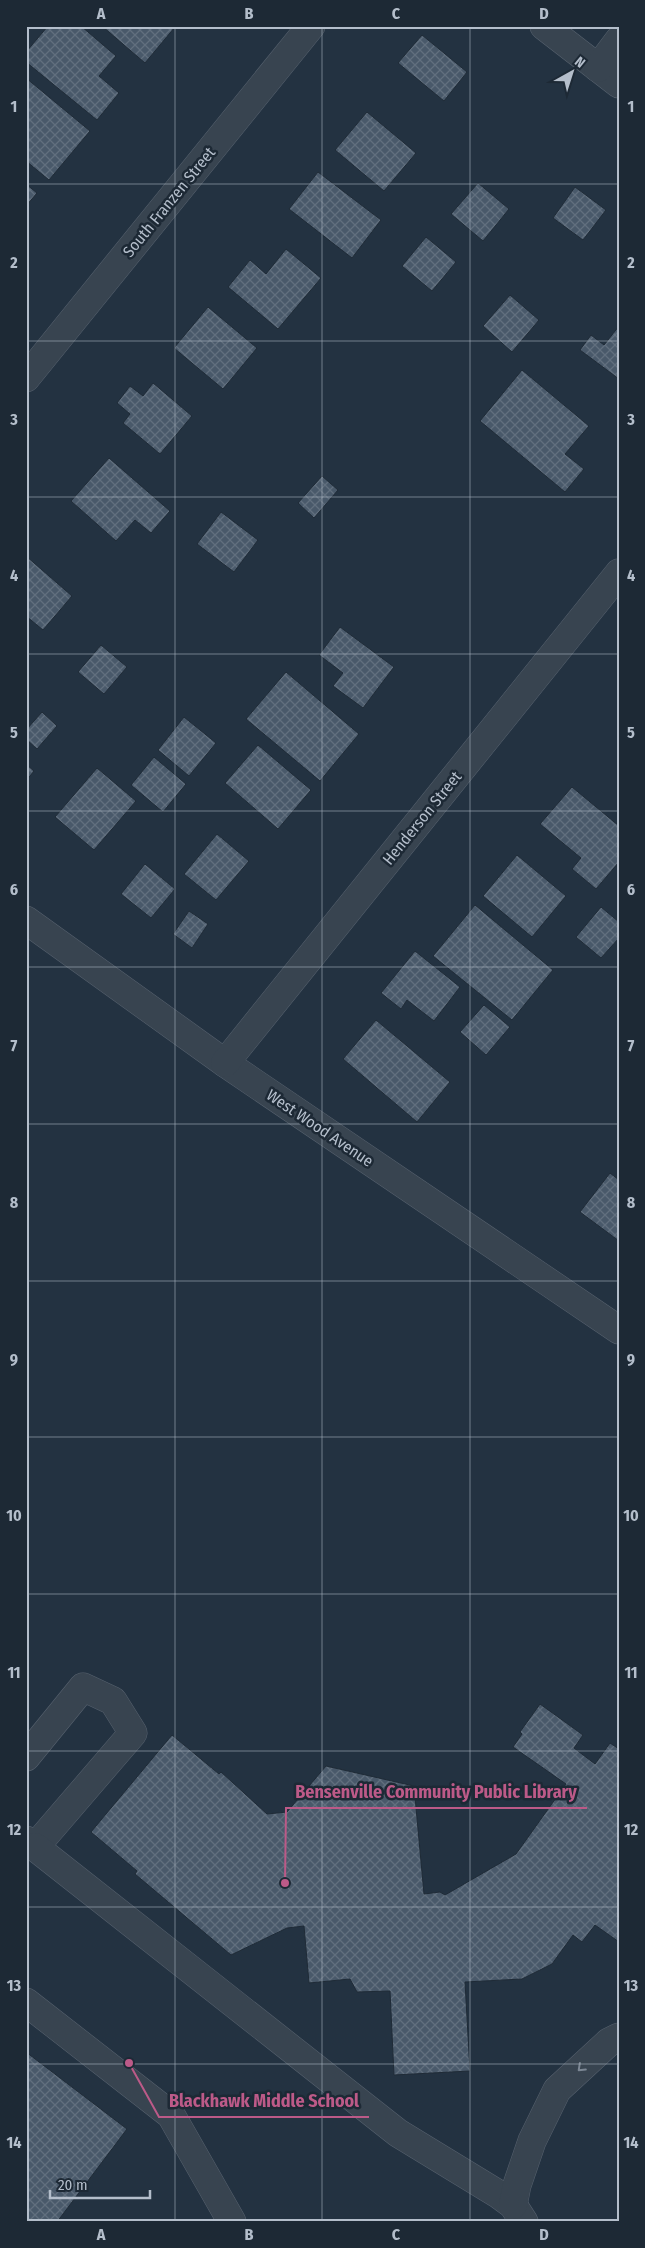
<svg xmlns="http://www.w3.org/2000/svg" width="645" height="2248" font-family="'Fira Sans Condensed',sans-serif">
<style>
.building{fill:url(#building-cross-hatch);stroke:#1f2b37}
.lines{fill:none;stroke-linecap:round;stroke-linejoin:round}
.minor-casing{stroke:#56616e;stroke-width:29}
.minor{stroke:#384450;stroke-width:28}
.oneway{stroke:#7c8794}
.grid{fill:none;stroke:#b4becb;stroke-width:1;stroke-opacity:0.55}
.labels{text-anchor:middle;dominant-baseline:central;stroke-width:5;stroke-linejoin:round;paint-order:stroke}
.street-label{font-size:16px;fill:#b4becb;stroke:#1d2935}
.leader{fill:none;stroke:#bc5a88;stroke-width:2}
.callout-dot{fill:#bc5a88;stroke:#1d2935;stroke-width:2}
.callout-label{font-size:18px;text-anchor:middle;font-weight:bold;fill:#bc5a88;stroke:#1d2935;stroke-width:5;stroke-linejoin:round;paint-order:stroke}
.neatline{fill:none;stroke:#b4becb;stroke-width:2}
.grid-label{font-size:16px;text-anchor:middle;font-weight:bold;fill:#b4becb}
</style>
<defs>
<pattern id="building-cross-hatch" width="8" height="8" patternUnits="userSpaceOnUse" patternTransform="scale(1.25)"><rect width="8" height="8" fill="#49596a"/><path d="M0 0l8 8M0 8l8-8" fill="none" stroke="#616f7e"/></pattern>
</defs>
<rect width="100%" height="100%" fill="#233241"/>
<g class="building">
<polygon points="48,26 81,26 116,56 99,76 119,93 97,120 26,62 26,52"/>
<polygon points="102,26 175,26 175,27 145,63"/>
<polygon points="422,35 467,72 444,101 398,63"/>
<polygon points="26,78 90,131 49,180 26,161"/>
<polygon points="367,112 416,153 384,191 335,150"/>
<polygon points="318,172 381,220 352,258 289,209"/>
<polygon points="478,183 509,209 483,241 451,214"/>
<polygon points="26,184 37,193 26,206"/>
<polygon points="575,187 606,210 583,240 553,218"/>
<polygon points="426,237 456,262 432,291 402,266"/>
<polygon points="286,249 321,278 278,329 228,287 250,260 266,274"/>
<polygon points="510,295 539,320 512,352 483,326"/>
<polygon points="208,307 257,348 223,389 174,348"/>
<polygon points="619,326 619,379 580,350 591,335 604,345"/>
<polygon points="522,370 589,426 565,454 584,469 565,492 480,421"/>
<polygon points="153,383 192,416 160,454 123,423 130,414 117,403 130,386 143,396"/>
<polygon points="109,458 170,511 151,533 135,520 116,541 71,501"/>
<polygon points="322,476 338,490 314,518 298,503"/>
<polygon points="221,512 258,540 234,572 197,544"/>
<polygon points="26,556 72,596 43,630 26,616"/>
<polygon points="340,627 394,667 363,708 333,686 343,673 319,655"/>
<polygon points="101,645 127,667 104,694 78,672"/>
<polygon points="286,672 359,734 320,781 246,719"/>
<polygon points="42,712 57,726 37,749 26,739 26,730"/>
<polygon points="184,717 216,743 189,776 158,750"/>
<polygon points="258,745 311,790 278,829 225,783"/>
<polygon points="154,757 186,784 163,812 131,785"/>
<polygon points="26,764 34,771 26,781"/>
<polygon points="97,768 136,801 94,850 55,817"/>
<polygon points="572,787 619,826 619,862 596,889 572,869 581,858 540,824"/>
<polygon points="217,834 249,861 216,900 184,874"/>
<polygon points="517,855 566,896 532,937 483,896"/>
<polygon points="145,864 175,889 151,918 121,894"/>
<polygon points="475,905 553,970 512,1020 433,956"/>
<polygon points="601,907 619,922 619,938 601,958 576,937"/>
<polygon points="189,911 208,924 192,948 173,934"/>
<polygon points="415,951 460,987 434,1021 407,1000 401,1009 381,993"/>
<polygon points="484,1005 510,1027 486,1055 460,1032"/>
<polygon points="376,1020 450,1082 417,1122 343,1059"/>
<polygon points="610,1173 619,1180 619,1241 580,1212"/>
<polygon points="540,1704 583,1735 574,1748 595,1764 610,1743 619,1749 619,1942 595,1925 582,1942 573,1935 552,1964 522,1979 465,1982 470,2071 394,2075 390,1991 357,1992 350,1979 309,1983 304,1926 287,1928 231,1955 135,1874 137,1871 91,1832 172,1735 219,1774 221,1772 267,1814 287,1812 326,1766 414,1786 424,1894 440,1892 445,1895 516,1854 566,1784 513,1747 522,1734 520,1732"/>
<polygon points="26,2052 127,2129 57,2222 26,2222"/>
</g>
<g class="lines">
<g class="minor-casing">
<g id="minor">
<polyline points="544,26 619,84"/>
<polyline points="598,68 619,40"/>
<polyline points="26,378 311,26"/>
<polyline points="26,920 225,1063 619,1330"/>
<polyline points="225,1063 619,573"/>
<polyline points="26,1757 83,1687 113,1701 133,1733 35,1847 26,1840"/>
<polyline points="35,1847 398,2133 498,2194 513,2205 524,2222"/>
<polyline points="26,2002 171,2115 232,2222"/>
<polyline points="513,2205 517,2185 532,2141 557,2090 609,2042 619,2037"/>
</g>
</g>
<use href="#minor" class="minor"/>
</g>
<defs><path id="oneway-chevron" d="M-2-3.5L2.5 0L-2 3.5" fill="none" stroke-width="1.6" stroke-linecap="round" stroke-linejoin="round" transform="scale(1.25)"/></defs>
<use class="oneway" href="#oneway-chevron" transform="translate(581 2068) rotate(137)"/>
<path class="grid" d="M175,26V2222M322,26V2222M470,26V2222M26,184H619M26,341H619M26,497H619M26,654H619M26,811H619M26,967H619M26,1124H619M26,1281H619M26,1437H619M26,1594H619M26,1751H619M26,1907H619M26,2064H619"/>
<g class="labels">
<g class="street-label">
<text transform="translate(169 202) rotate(-51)">South Franzen Street</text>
<text transform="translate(422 818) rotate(-51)">Henderson Street</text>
<text transform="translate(320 1128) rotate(34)">West Wood Avenue</text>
</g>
</g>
<path class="leader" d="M285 1883L286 1808H587M129 2063L159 2117H369"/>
<g class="callout-dot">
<circle cx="285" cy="1883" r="5"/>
<circle cx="129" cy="2063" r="5"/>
</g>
<g class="callout-label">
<text x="436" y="1798">Bensenville Community Public Library</text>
<text x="264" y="2107">Blackhawk Middle School</text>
</g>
<rect width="645" height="2248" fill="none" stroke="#1d2935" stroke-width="55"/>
<g transform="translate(572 72) rotate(39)" stroke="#1d2935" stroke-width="4" paint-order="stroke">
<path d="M0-4L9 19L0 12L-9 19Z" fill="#b4becb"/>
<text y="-8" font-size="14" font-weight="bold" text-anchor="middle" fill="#b4becb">N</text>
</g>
<path d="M50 2190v8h100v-8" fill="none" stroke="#b4becb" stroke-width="2.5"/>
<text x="58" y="2190" font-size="15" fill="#b4becb" stroke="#1d2935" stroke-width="4" paint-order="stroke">20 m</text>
<rect x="28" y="28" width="590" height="2192" class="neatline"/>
<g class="grid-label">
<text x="101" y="19">A</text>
<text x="249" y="19">B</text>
<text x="396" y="19">C</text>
<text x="544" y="19">D</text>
<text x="14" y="112">1</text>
<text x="631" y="112">1</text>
<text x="14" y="268">2</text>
<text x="631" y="268">2</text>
<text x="14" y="425">3</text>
<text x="631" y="425">3</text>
<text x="14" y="581">4</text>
<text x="631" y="581">4</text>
<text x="14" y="738">5</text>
<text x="631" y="738">5</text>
<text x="14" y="895">6</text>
<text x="631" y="895">6</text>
<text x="14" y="1051">7</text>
<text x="631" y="1051">7</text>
<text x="14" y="1208">8</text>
<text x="631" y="1208">8</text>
<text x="14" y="1365">9</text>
<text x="631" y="1365">9</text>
<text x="14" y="1521">10</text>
<text x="631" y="1521">10</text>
<text x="14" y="1678">11</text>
<text x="631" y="1678">11</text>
<text x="14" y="1835">12</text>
<text x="631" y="1835">12</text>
<text x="14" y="1991">13</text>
<text x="631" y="1991">13</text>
<text x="14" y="2148">14</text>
<text x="631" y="2148">14</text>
<text x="101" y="2240">A</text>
<text x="249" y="2240">B</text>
<text x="396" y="2240">C</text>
<text x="544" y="2240">D</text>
</g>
</svg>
